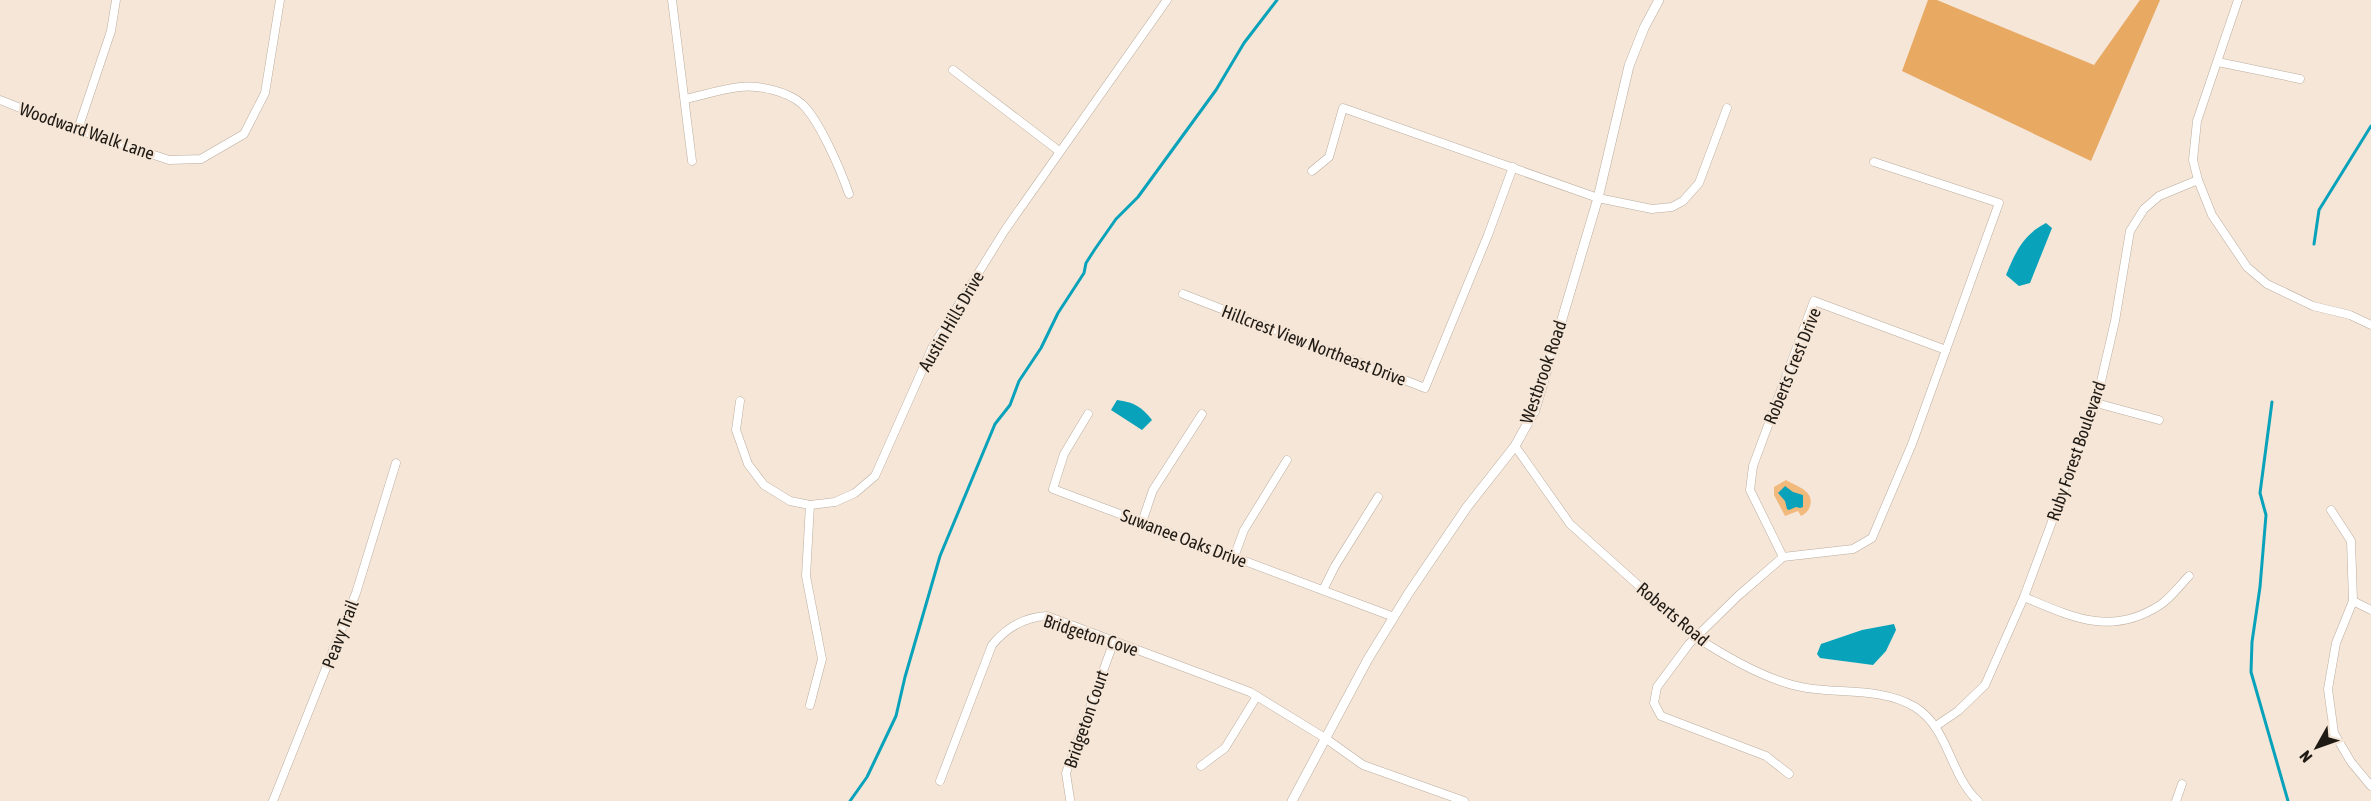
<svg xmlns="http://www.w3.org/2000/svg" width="2371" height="801" font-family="'Asap Condensed',sans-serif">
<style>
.green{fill:#f2b97c}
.forest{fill:#e8a963}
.water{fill:#09a2bb}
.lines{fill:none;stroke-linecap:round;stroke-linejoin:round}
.stream{stroke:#09a2bb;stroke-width:3}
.minor-casing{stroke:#bbad9f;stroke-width:9}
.tertiary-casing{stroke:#bbad9f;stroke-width:10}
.minor{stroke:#fff;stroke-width:8}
.tertiary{stroke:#fff;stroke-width:9}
.labels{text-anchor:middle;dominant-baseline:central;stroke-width:4.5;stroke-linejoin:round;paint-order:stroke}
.street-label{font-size:18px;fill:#1f1a14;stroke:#f5e6d7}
</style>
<rect width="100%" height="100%" fill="#f5e6d7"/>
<path class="green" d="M1786,480C1796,486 1815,491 1810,506C1809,511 1805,514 1801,516L1798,511L1785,516L1774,495V487Z"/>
<polygon class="forest" points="1928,0 1937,0 2094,65 2140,0 2160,0 2091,161 1902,71"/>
<g class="water">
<path d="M2046,223L2052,228L2030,283L2019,286L2006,275C2016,251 2023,235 2046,223Z"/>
<path d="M1117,400C1134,402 1142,407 1152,420L1142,430L1111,410Z"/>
<polygon points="1785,486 1793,492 1803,495 1803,507 1800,508 1796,507 1789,510 1787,509 1785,501 1778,493"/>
<polygon points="1894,624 1896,630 1886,651 1873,665 1820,658 1817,654 1821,644 1862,630"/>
</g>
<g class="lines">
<g class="stream">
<polyline points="2314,244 2319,210 2371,126"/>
<polyline points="2272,402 2260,493 2266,515 2260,587 2252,642 2251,672 2288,801"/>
<polyline points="850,801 867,777 896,716 905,677 940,556 995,424 1010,405 1019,381 1041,348 1058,313 1084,273 1086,263 1095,249 1116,219 1138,197 1216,90 1244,43 1277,0"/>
</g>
<g class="minor-casing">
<g id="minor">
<polyline points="672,0 692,161"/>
<polyline points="2238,0 2197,121 2193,160 2198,180 2212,215 2247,267 2267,284 2313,306 2350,315 2371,325"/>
<polyline points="2218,62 2300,79"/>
<polyline points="953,70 1059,151"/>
<path d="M685,99C703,95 722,89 740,87C759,85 787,91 802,104C820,121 841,171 849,194"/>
<polyline points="0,100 58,123 169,160 201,159 244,134 265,93 280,0"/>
<polyline points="78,129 111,31 116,0"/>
<polyline points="1312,171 1329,157 1343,108 1598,198 1652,209 1672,207 1683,201 1699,183 1727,108"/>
<polyline points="1183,294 1425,388 1488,235 1513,167"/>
<polyline points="740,401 736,430 748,464 764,485 790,501 810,505 835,502 855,493 875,476 933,346 1005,230 1167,0"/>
<polyline points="2096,403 2159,420"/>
<polyline points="1088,414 1064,454 1053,489 1394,617"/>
<path d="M1515,446L1570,524L1696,637C1722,654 1757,674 1786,683C1827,697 1876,684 1915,707C1949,728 1950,776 1978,801"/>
<polyline points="810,505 806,576 822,659 810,705"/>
<polyline points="2331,510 2351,541 2353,601 2336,643 2328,689 2334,733 2351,762 2371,786"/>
<polyline points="1142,522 1153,490 1202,414"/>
<polyline points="1234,557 1244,530 1287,460"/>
<polyline points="1783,557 1750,490 1753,466 1814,301 1946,350"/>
<polyline points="1323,590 1335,566 1378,497"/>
<path d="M2024,597C2072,617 2111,637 2160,605C2171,598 2180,585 2189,576"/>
<polyline points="2353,601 2371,610"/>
<polyline points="1936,726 1958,711 1985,685 2024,597 2096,403 2115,321 2130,231 2144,209 2159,196 2198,180"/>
<polyline points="1201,766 1225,748 1257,696"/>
<polyline points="1789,774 1766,756 1661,716 1654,703 1657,687 1689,644 1738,596 1783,557 1853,549 1872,538 1912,444 1999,203 1874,162"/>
<path d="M940,781L992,645C1007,627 1024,617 1047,616L1250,692L1325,738L1363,765L1464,801"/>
<polyline points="1070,799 1066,773 1114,641"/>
<polyline points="273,801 356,593 396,463"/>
<polyline points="2176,801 2182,784"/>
</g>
</g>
<g class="tertiary-casing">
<polyline id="tertiary" points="1292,801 1368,659 1408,594 1467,507 1515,446 1535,410 1598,198 1629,66 1644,28 1659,0"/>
</g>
<use href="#minor" class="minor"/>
<use href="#tertiary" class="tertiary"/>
</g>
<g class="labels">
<g class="street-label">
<text transform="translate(87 131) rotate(19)">Woodward Walk Lane</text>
<text transform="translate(951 321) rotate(-60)">Austin Hills Drive</text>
<text transform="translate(1314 345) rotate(21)">Hillcrest View Northeast Drive</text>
<text transform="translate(1792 366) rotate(-68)">Roberts Crest Drive</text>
<text transform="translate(1543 372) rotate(-71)">Westbrook Road</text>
<text transform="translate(2076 451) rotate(-71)">Ruby Forest Boulevard</text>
<text transform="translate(1184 538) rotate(21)">Suwanee Oaks Drive</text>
<text transform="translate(1673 614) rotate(40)">Roberts Road</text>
<text transform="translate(340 634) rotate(-69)">Peavy Trail</text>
<text transform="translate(1091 635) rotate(18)">Bridgeton Cove</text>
<text transform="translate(1086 719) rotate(-71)">Bridgeton Court</text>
</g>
</g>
<g transform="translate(2317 747) rotate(230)" stroke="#f5e6d7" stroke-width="4.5" paint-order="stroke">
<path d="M0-4.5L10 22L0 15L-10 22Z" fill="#1f1a14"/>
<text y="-9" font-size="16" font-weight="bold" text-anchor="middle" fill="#1f1a14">N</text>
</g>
</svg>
